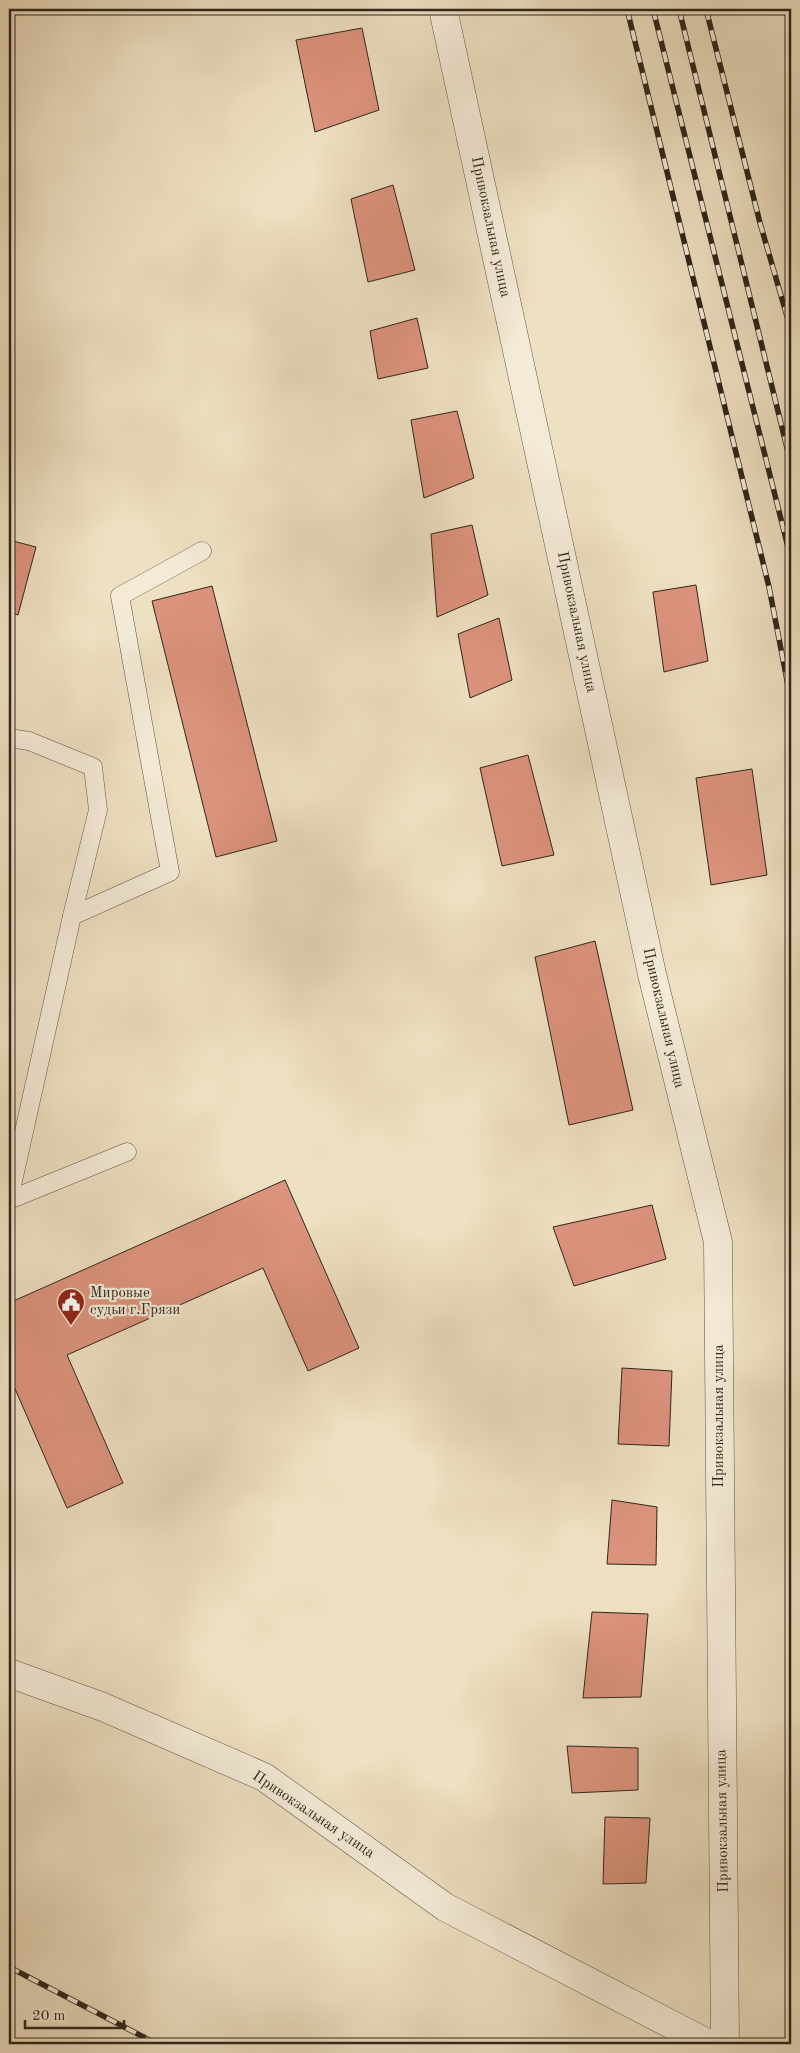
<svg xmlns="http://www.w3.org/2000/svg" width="800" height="2053" font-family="'Old Standard TT',serif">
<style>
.building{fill:#dc937d;stroke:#2f261c}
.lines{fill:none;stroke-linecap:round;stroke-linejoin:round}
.service-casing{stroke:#5f5446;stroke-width:19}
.minor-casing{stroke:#5f5446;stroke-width:29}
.service{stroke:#f4ebd7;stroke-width:18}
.minor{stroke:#f4ebd7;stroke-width:28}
.rail-casing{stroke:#2f261c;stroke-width:5.5}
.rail{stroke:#f4ebd7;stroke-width:4;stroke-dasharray:11;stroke-linecap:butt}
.labels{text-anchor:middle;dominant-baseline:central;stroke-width:4.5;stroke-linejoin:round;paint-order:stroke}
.street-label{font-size:15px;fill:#2f261c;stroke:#f4ebd7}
.poi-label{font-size:15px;fill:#2f261c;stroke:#f4ebd7;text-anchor:start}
</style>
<rect width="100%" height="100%" fill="#eee0c2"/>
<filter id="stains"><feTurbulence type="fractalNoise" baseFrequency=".004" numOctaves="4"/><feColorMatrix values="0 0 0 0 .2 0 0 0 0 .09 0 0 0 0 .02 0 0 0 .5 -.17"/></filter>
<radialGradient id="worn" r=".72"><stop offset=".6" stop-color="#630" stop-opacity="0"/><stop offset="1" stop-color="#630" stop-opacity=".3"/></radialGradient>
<g class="building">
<polygon points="362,28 379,110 315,132 296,40"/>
<polygon points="393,185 415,270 368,282 351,199"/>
<polygon points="417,318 428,368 378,379 370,331"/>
<polygon points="457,411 474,478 424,498 411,420"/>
<polygon points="472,525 488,595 437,617 431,534"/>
<polygon points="9,540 36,547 18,615 9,612"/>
<polygon points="696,585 708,661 664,672 653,592"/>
<polygon points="212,586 277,841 216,857 152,601"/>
<polygon points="499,618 512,680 470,698 458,634"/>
<polygon points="528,755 554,855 502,866 480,768"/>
<polygon points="752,769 767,875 711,885 696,778"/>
<polygon points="595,941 633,1110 569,1125 535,957"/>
<polygon points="285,1180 359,1348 308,1371 263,1268 67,1355 123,1483 67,1508 9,1375 9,1303"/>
<polygon points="652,1205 666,1259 574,1286 553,1227"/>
<polygon points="622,1368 672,1371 669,1446 618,1444"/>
<polygon points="612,1500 657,1507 656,1565 607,1564"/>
<polygon points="592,1612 648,1614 641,1697 583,1698"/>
<polygon points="567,1746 638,1748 638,1790 572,1793"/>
<polygon points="605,1817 650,1818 646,1883 603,1884"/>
</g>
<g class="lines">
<g class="service-casing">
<g id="service">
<polyline points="9,738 29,741 93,767 98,810 72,916 9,1199"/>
<polyline points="72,916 170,872 120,596 202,551"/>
<polyline points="9,1200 127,1152"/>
</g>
</g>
<g class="minor-casing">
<g id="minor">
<polyline points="443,9 652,974 718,1242 725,2044"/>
<polyline points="9,1673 103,1707 264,1777 445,1907 709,2044"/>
</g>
</g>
<use href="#service" class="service"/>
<use href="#minor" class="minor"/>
<g class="rail-casing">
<g id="rail">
<polyline points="627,9 769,587 791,701"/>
<polyline points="653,9 791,559"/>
<polyline points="679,9 791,464"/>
<polyline points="706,9 760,223 791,330"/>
<polyline points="9,1967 157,2044"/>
</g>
</g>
<use href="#rail" class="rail"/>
</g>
<defs>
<g id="civic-pin" transform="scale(1.4375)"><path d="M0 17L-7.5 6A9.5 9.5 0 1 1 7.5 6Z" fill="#8f2418" stroke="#f4ebd7"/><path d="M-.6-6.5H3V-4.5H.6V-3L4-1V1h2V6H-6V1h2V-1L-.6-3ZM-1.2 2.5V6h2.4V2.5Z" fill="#fff"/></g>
</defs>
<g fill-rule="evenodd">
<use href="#civic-pin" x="71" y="1302"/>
</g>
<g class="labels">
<g class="street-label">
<text transform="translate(490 227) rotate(78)">Привокзальная улица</text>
<text transform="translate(576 622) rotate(78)">Привокзальная улица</text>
<text transform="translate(663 1018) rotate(77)">Привокзальная улица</text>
<text transform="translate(719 1416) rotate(-90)">Привокзальная улица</text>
<text transform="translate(313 1815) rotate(34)">Привокзальная улица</text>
<text transform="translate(723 1821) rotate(-91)">Привокзальная улица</text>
</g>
<g class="poi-label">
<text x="90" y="1293">Мировые<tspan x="90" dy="17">судьи г.Грязи</tspan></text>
</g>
</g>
<rect width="800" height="2053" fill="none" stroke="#eee0c2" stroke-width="30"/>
<rect x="10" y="10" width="780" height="2033" fill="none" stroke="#2f261c" stroke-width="2.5"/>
<rect x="15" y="15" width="770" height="2023" fill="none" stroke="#2f261c"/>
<path d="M25 2020v8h99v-8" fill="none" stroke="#2f261c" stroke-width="2.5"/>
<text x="32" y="2020" font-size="15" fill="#2f261c" stroke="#f4ebd7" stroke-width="4" paint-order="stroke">20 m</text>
<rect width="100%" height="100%" filter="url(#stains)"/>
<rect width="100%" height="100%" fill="url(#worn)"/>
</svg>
